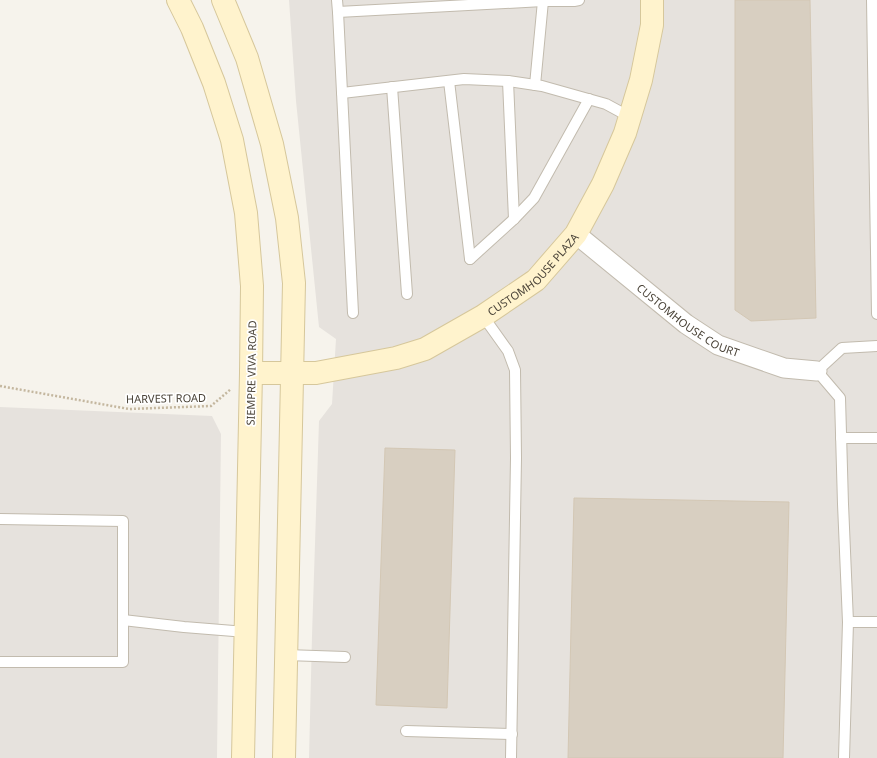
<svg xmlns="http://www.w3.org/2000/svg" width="877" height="758" font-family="'Noto Sans',sans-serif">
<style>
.industrial{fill:#e6e2dd}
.building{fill:#d8cfc1;stroke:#d3c7b4}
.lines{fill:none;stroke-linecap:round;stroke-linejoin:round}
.lane-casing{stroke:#c2bbae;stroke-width:12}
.street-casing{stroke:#c2bbae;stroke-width:21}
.secondary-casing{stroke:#d6c79b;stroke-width:24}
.path{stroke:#c4b79f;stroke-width:2.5;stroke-dasharray:2 2;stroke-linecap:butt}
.lane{stroke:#fff;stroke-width:10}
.street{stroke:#fff;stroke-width:19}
.secondary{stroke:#fff3cd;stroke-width:22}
.labels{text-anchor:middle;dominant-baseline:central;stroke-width:3.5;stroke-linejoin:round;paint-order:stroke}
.street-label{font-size:11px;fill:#4b4439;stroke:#fff}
</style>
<rect width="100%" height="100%" fill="#f6f3ec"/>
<g class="industrial">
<polygon points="289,0 877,0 877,758 309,758 312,636 319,421 332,404 336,339 319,327 296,101"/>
<polygon points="0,407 212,416 221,434 217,758 0,758"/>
</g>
<g class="building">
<polygon points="735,0 810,0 816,318 751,321 735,310"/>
<polygon points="385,448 455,450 447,708 376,705"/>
<polygon points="574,498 789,502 783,758 568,758"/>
</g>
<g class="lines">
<g class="lane-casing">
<g id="lane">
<polyline points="337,0 338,12"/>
<polyline points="872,0 877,314"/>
<polyline points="449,81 470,259"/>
<polyline points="508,81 514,219"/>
<polyline points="535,85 543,1 574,1 579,0"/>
<polyline points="392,87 407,294"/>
<polyline points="342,93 464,79 508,81 542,86 606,104 630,117"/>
<polyline points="470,259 514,219 534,198 589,99"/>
<polyline points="353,313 338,12 543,1"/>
<polyline points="483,316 508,351 515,370 516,458 511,758"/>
<polyline points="841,438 877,438"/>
<polyline points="0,519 123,521 123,662 0,662"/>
<polyline points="123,620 184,627 246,632"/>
<polyline points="848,622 877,622"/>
<polyline points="286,655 345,657"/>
<polyline points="406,731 512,734"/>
<polyline points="844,758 848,622 843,504 840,398 817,371 842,348 877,346"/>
</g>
</g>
<g class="street-casing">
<g id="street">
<path id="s1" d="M576,234L686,324L718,345L784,368L817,371"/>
</g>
</g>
<g class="secondary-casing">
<g id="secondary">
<polyline points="178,0 192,28 214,83 232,140 246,213 252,286 251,373 243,758"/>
<polyline points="223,0 247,58 272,144 287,218 294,283 284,758"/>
<path id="s2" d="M251,373H316L396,358L425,349L483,316L536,280L576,234L603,184L625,133L641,80L652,25V0"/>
</g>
</g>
<polyline class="path" points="0,386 129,409 211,406 231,389"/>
<use href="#lane" class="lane"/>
<use href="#street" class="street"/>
<use href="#secondary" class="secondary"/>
</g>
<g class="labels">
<g class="street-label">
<text stroke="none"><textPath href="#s2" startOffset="309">CUSTOMHOUSE PLAZA</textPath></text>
<text stroke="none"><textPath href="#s1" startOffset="142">CUSTOMHOUSE COURT</textPath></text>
<text transform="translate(251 373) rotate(-89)">SIEMPRE VIVA ROAD</text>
<text transform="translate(166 398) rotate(-1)">HARVEST ROAD</text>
</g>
</g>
</svg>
